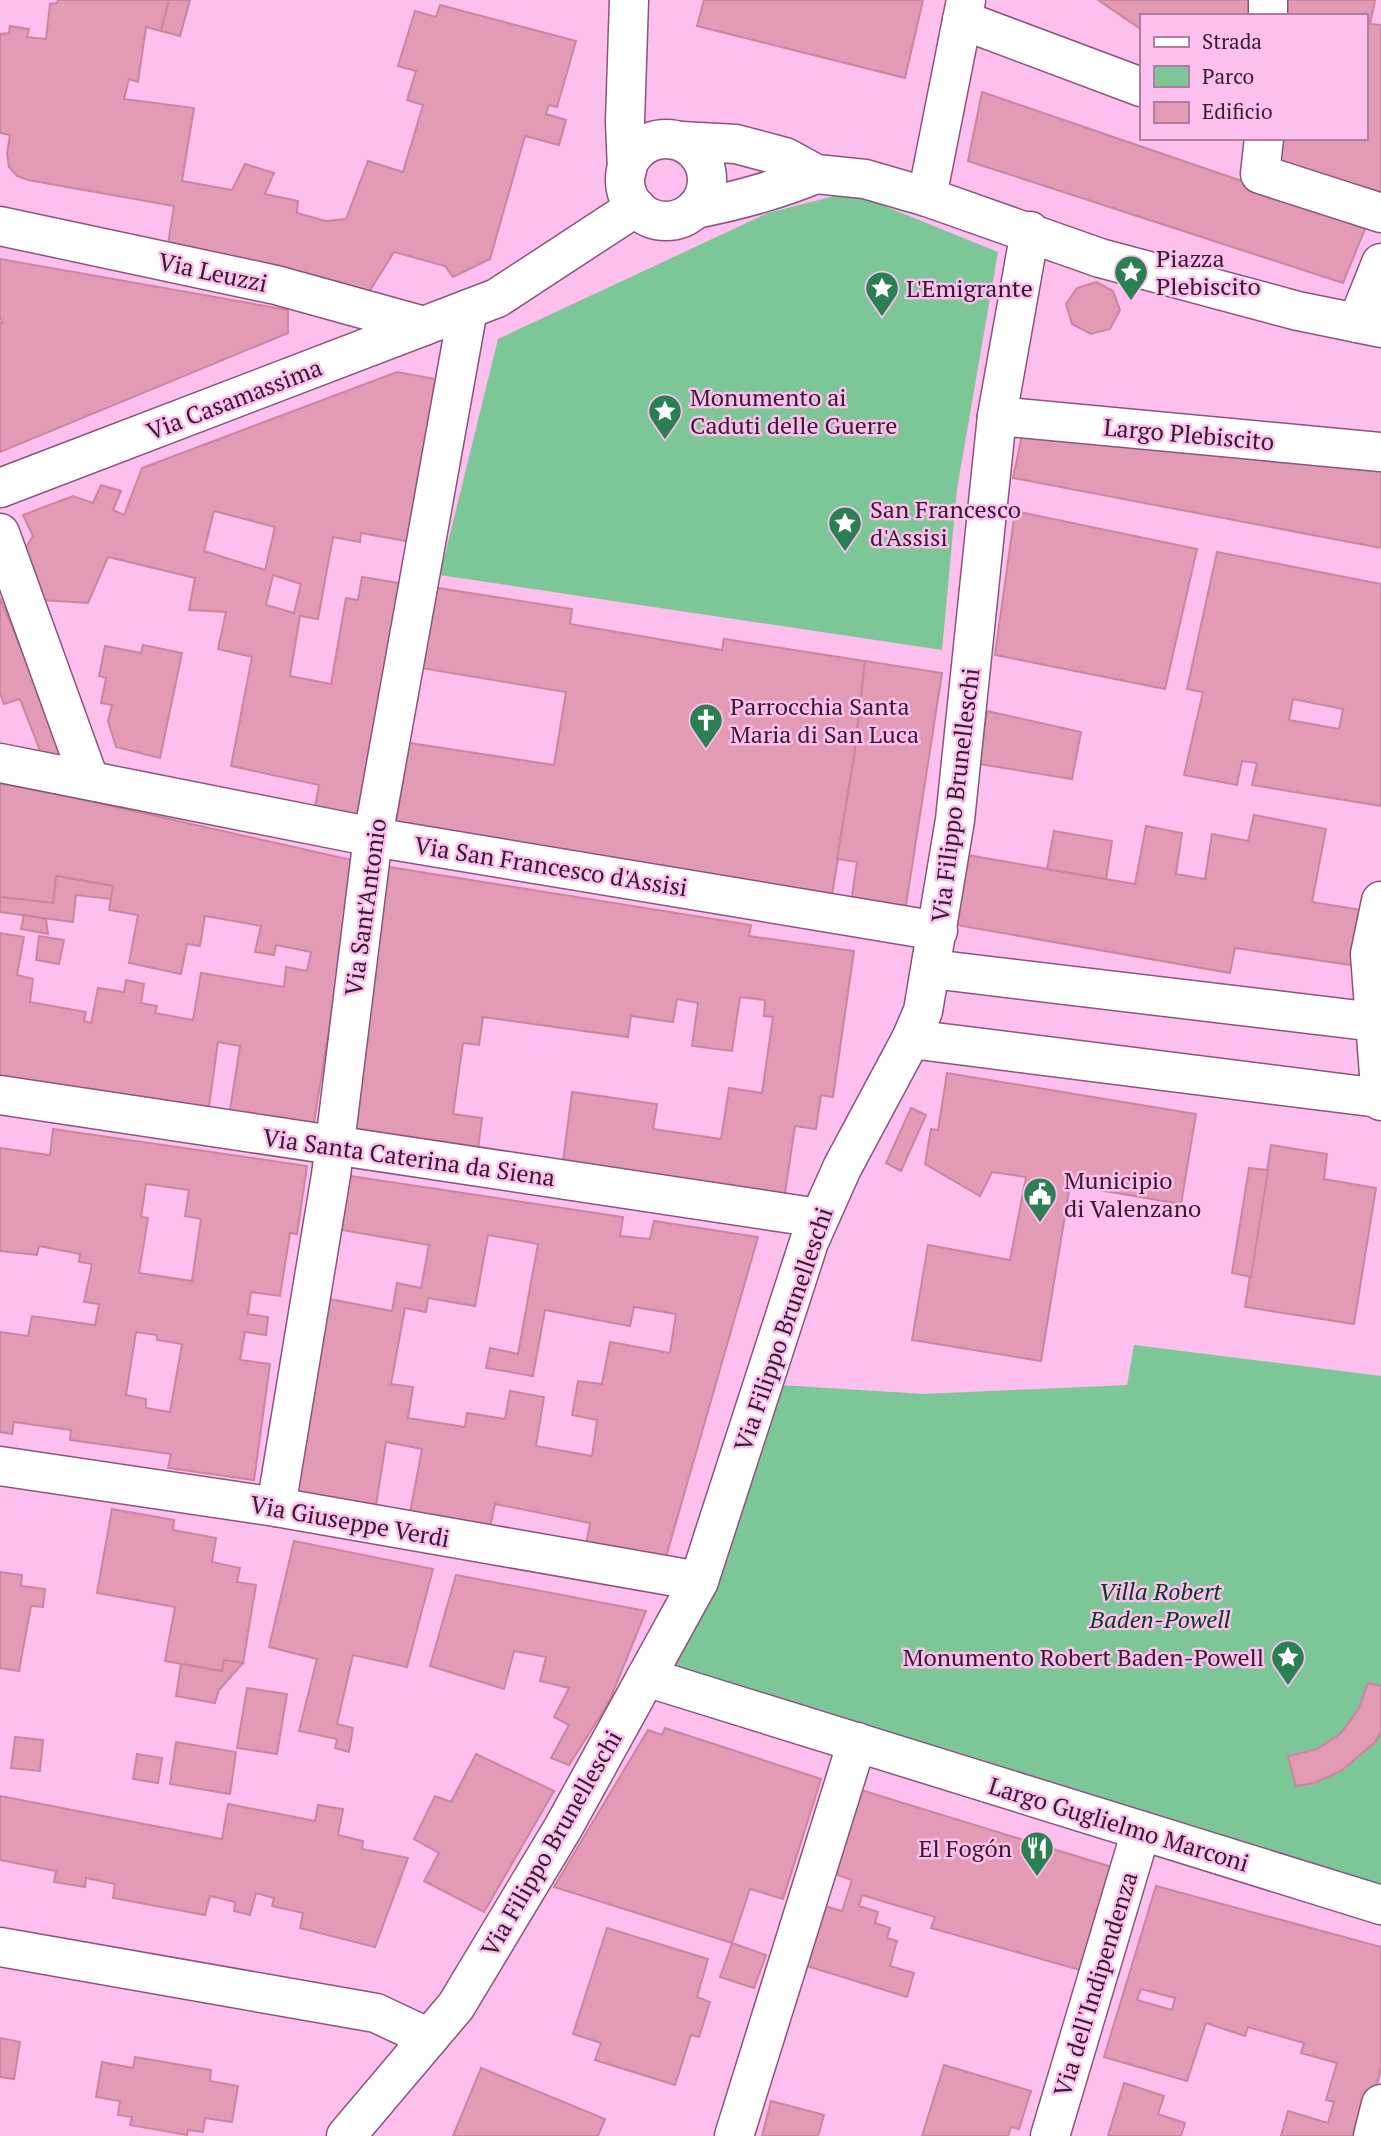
<svg xmlns="http://www.w3.org/2000/svg" width="1381" height="2136" font-family="'PT Serif',serif">
<style>
.green{fill:#7dc698}
.building{fill:#e39bb5;stroke:#cb859f;stroke-width:2;fill-rule:evenodd}
.lines{fill:none;stroke-linecap:round;stroke-linejoin:round}
.minor-casing{stroke:#8a547d;stroke-width:41}
.tertiary-casing{stroke:#8a547d;stroke-width:41}
.minor{stroke:#fff;stroke-width:38}
.tertiary{stroke:#fff;stroke-width:38}
.labels{text-anchor:middle;dominant-baseline:central;stroke-width:5;stroke-linejoin:round;paint-order:stroke}
.poi-label{font-size:24px;fill:#351d2f;stroke:#fdbfed;text-anchor:start}
.street-label{font-size:24px;fill:#351d2f;stroke:#fdbfed}
.park-label{font-size:24px;font-style:italic;fill:#004123;stroke:#fdbfed}
</style>
<rect width="100%" height="100%" fill="#fdbfed"/>
<g class="green">
<polygon points="850,192 998,252 957,489 942,650 440,575 498,339 768,213"/>
<polygon points="1134,1345 1381,1376 1381,1905 646,1677 763,1384 925,1394 1127,1385"/>
</g>
<g class="building">
<polygon points="58,0 169,0 161,31 146,27 138,82 129,79 124,99 194,108 182,181 232,190 245,164 274,173 265,194 298,201 297,213 326,221 346,219 368,161 403,172 423,105 407,100 416,71 398,66 415,11 436,17 440,5 576,41 557,107 549,105 546,114 566,120 559,145 525,136 490,259 453,277 445,266 394,252 366,297 166,257 174,206 28,180 17,176 9,167 7,154 10,135 0,133 0,34 9,33 10,26 29,29 27,37 46,39 50,4 57,3"/>
<polygon points="169,0 190,0 180,36 161,31"/>
<polygon points="704,0 923,0 905,78 697,26"/>
<polygon points="1098,0 1255,0 1255,16 1141,16 1141,29"/>
<polygon points="1280,0 1375,0 1370,24 1381,25 1381,192 1272,160 1273,138 1365,138 1365,16 1279,16"/>
<polygon points="982,92 1367,224 1343,283 968,161"/>
<polygon points="0,259 288,310 288,333 0,452 0,323 2,323 0,315"/>
<polygon points="1096,282 1113,291 1120,310 1110,329 1091,334 1072,324 1066,304 1077,288"/>
<path d="M397,372L440,380L412,542L361,533L360,542L333,537L318,619L300,616L290,676L331,684L346,598L358,600L362,577L405,584L363,829L313,818L319,785L231,766L252,657L218,649L226,612L189,610L195,578L108,557L88,603L41,600L23,552L33,536L23,515L73,496L93,503L101,485L121,491L113,510L124,515L142,468ZM214,511L275,527L265,570L204,551ZM273,575L301,584L294,613L266,605Z"/>
<polygon points="1025,421 1381,467 1381,548 1013,478"/>
<polygon points="1015,511 1197,549 1165,689 995,655"/>
<path d="M1217,552L1381,584V806L1252,785L1257,763L1242,761L1237,785L1184,775L1203,692L1187,689ZM1293,699L1343,709L1339,729L1289,720Z"/>
<polygon points="432,587 572,609 570,624 722,650 724,639 865,661 854,757 830,908 394,834 409,743 554,765 566,692 421,668"/>
<polygon points="0,598 67,758 41,753 20,699 4,704 0,693"/>
<polygon points="143,645 182,653 160,758 116,747 108,721 112,705 101,703 106,678 99,676 105,646 141,653"/>
<polygon points="865,661 942,673 904,918 850,909 857,862 837,859 854,757"/>
<polygon points="987,711 1081,732 1072,779 979,764"/>
<polygon points="0,781 356,861 312,1135 228,1123 240,1046 218,1042 207,1121 0,1080 0,933 24,937 17,975 33,979 30,1002 86,1012 84,1021 91,1023 98,988 124,992 126,980 144,984 141,1003 157,1006 155,1013 193,1020 201,973 284,987 286,967 307,971 311,952 276,945 274,955 255,952 261,926 205,916 200,946 187,944 181,974 129,963 138,915 109,910 113,886 56,876 53,903 0,897"/>
<polygon points="1254,815 1326,829 1312,902 1368,911 1358,966 1235,948 1230,973 957,925 967,855 1135,884 1146,826 1182,833 1176,874 1205,879 1212,834 1248,841"/>
<polygon points="1054,831 1112,841 1106,879 1047,869"/>
<polygon points="389,867 751,925 749,936 854,951 833,1097 821,1095 816,1129 795,1126 785,1193 563,1162 572,1092 657,1104 653,1129 721,1139 729,1088 762,1093 773,1017 764,1016 765,1000 740,997 732,1051 692,1046 698,1003 677,999 673,1022 631,1016 628,1037 483,1017 479,1045 463,1043 453,1114 482,1118 476,1164 347,1144"/>
<polygon points="56,876 113,886 111,899 76,895 73,922 0,912 0,897 53,903"/>
<polygon points="24,915 46,919 48,934 21,929"/>
<polygon points="39,936 64,940 59,964 36,960"/>
<polygon points="947,1073 1196,1114 1181,1204 1070,1185 1041,1361 912,1340 928,1245 1010,1260 1026,1177 992,1172 980,1196 925,1164 931,1129 938,1130"/>
<polygon points="911,1108 926,1115 901,1171 886,1163"/>
<path d="M53,1129L307,1166L297,1234L290,1233L280,1296L251,1292L248,1314L268,1317L266,1335L245,1332L240,1360L270,1364L254,1480L168,1468L171,1454L70,1440L71,1430L14,1422L12,1434L0,1432V1332L28,1336L32,1316L95,1325L99,1304L84,1302L92,1264L79,1262L80,1254L39,1246L37,1255L0,1251V1148L50,1155ZM146,1184L189,1190L185,1216L201,1219L192,1281L139,1273L148,1218L141,1217ZM136,1332L157,1335V1340L182,1344L170,1412L146,1408V1399L126,1395Z"/>
<polygon points="1271,1145 1327,1154 1324,1179 1376,1188 1354,1324 1245,1307"/>
<polygon points="1249,1168 1268,1170 1251,1277 1232,1273"/>
<path d="M344,1175L623,1217L620,1236L650,1239L654,1221L758,1237L664,1564L585,1550L590,1523L495,1504L489,1532L409,1518L422,1449L386,1442L375,1512L292,1496L324,1298L392,1311L397,1283L421,1288L429,1245L336,1229ZM488,1235L538,1244L518,1354L490,1348L486,1368L533,1376L545,1310L630,1326L634,1307L676,1314L670,1353L610,1342L602,1384L578,1381L572,1415L597,1420L592,1456L536,1446L544,1397L510,1391L505,1419L467,1413L465,1427L408,1418L413,1387L391,1384L405,1308L426,1312L428,1298L475,1306Z"/>
<polygon points="112,1509 174,1520 173,1530 216,1538 212,1562 240,1568 237,1582 256,1585 243,1663 224,1660 222,1671 165,1661 175,1607 97,1593"/>
<polygon points="294,1541 433,1569 407,1667 353,1655 337,1724 353,1728 349,1752 335,1748 337,1739 299,1731 317,1659 269,1647"/>
<polygon points="0,1572 22,1575 21,1586 45,1589 43,1607 31,1606 19,1671 0,1668"/>
<polygon points="456,1575 646,1611 609,1702 569,1765 551,1758 569,1725 554,1717 569,1688 540,1681 546,1657 514,1651 504,1689 430,1666"/>
<polygon points="224,1660 243,1663 219,1690 215,1703 176,1696 181,1664 222,1671"/>
<polygon points="1368,1683 1381,1686 1381,1733 1374,1743 1341,1771 1314,1783 1296,1786 1288,1756 1317,1749 1341,1733 1358,1710"/>
<polygon points="247,1688 287,1694 277,1754 237,1748"/>
<polygon points="665,1728 821,1779 783,1899 750,1889 732,1943 554,1887 648,1730 662,1735"/>
<polygon points="15,1737 43,1740 40,1771 11,1768"/>
<polygon points="176,1742 236,1752 230,1794 170,1784"/>
<polygon points="137,1754 162,1758 158,1783 133,1779"/>
<polygon points="476,1754 554,1791 484,1912 424,1881 439,1853 414,1839 435,1796 451,1802"/>
<polygon points="861,1790 1115,1868 1084,1971 931,1928 935,1917 862,1895 859,1906 878,1912 875,1923 890,1928 887,1938 897,1941 890,1966 914,1973 907,1997 807,1966 825,1906 842,1911 852,1880 835,1874"/>
<polygon points="0,1796 222,1839 228,1804 315,1821 318,1805 343,1809 338,1835 363,1841 362,1849 408,1858 375,1947 300,1928 303,1913 272,1906 274,1898 256,1893 250,1915 234,1911 235,1902 210,1896 205,1915 113,1898 115,1884 86,1878 85,1887 54,1882 56,1871 0,1860"/>
<path d="M1156,1886L1381,1947V2068L1365,2136H1281L1288,2111L1328,2123L1334,2102L1326,2100L1337,2063L1301,2053L1304,2043L1248,2027L1245,2036L1206,2023L1187,2081L1104,2057ZM1141,1989L1175,1998L1172,2010L1137,2000Z"/>
<polygon points="607,1928 708,1959 697,1997 710,2002 699,2037 691,2035 675,2085 595,2060 601,2043 573,2034"/>
<polygon points="732,1943 766,1955 754,1988 720,1977"/>
<polygon points="0,2038 20,2042 14,2079 0,2077"/>
<polygon points="135,2057 211,2070 210,2081 238,2086 232,2122 205,2118 203,2132 188,2130 187,2135 130,2125 132,2117 118,2115 120,2101 96,2097 102,2062 133,2068"/>
<polygon points="944,2065 1031,2091 1019,2129 1011,2127 1008,2136 922,2136"/>
<polygon points="481,2068 605,2119 598,2136 453,2136"/>
<polygon points="1124,2083 1164,2096 1158,2114 1185,2123 1181,2136 1108,2136"/>
<polygon points="771,2101 824,2115 818,2136 762,2136"/>
</g>
<g class="lines">
<g class="minor-casing">
<g id="minor">
<polyline points="1268,16 1268,0"/>
<polyline points="962,20 1141,87"/>
<polyline points="1264,138 1260,174 1381,213"/>
<polyline points="927,197 966,0"/>
<polyline points="0,226 276,285 424,326"/>
<polyline points="1357,323 1381,263"/>
<polyline points="997,416 1381,452"/>
<polyline points="0,533 89,779"/>
<polyline points="0,763 373,837 938,931"/>
<polyline points="1381,901 1370,954 1381,1101"/>
<polyline points="932,969 1375,1022"/>
<polyline points="911,1039 1379,1098"/>
<polyline points="0,1095 819,1218"/>
<polyline points="0,1466 276,1507 699,1581"/>
<polyline points="276,1507 331,1175 373,837 468,309"/>
<polyline points="646,1677 1381,1905"/>
<polyline points="0,1947 376,2013 429,2038"/>
<polyline points="346,2136 456,2006 563,1828 699,1581 809,1242 842,1168 911,1039 923,1011 955,820 997,416 1030,231"/>
<polyline points="734,2136 857,1742"/>
<polyline points="1050,2136 1141,1831"/>
<polyline points="1373,2136 1381,2104"/>
</g>
</g>
<g class="tertiary-casing">
<g id="tertiary">
<circle cx="666" cy="180" r="41"/>
<polyline points="681,141 736,144 785,157 816,174 865,179 927,197 1100,258 1298,311 1381,328"/>
<polyline points="627,170 625,122 629,0"/>
<path d="M695,209C737,201 777,190 816,174"/>
<polyline points="0,488 497,298 636,207"/>
</g>
</g>
<use href="#minor" class="minor"/>
<use href="#tertiary" class="tertiary"/>
</g>
<defs>
<g id="sight-pin" transform="scale(1.75)"><path d="M0 17L-7.5 6A9.5 9.5 0 1 1 7.5 6Z" fill="#2c7f52" stroke="#fdbfed"/><path d="M0-6L1.8-2.2L6-1.7L2.9 1.2L3.7 5.4L0 3.3L-3.7 5.4L-2.9 1.2L-6-1.7L-1.8-2.2Z" fill="#fff"/></g>
<g id="church-pin" transform="scale(1.75)"><path d="M0 17L-7.5 6A9.5 9.5 0 1 1 7.5 6Z" fill="#2c7f52" stroke="#fdbfed"/><path d="M-1.2-6h2.4v3.5h3.3v2.4h-3.3V6h-2.4V-.1h-3.3v-2.4h3.3Z" fill="#fff"/></g>
<g id="civic-pin" transform="scale(1.75)"><path d="M0 17L-7.5 6A9.5 9.5 0 1 1 7.5 6Z" fill="#2c7f52" stroke="#fdbfed"/><path d="M-.6-6.5H3V-4.5H.6V-3L4-1V1h2V6H-6V1h2V-1L-.6-3ZM-1.2 2.5V6h2.4V2.5Z" fill="#fff"/></g>
<g id="restaurant-pin" transform="scale(1.75)"><path d="M0 17L-7.5 6A9.5 9.5 0 1 1 7.5 6Z" fill="#2c7f52" stroke="#fdbfed"/><path d="M-5-6h1v4h1v-4h1v4h1v-4h1v5L-1.5 .5V6h-2V.5L-5-1ZM5-6V6H3V1.5H1.5Q1.5-4 5-6Z" fill="#fff"/></g>
</defs>
<g fill-rule="evenodd">
<use href="#sight-pin" x="1131" y="272"/>
<use href="#sight-pin" x="882" y="288"/>
<use href="#sight-pin" x="665" y="411"/>
<use href="#sight-pin" x="845" y="523"/>
<use href="#church-pin" x="706" y="720"/>
<use href="#civic-pin" x="1040" y="1194"/>
<use href="#sight-pin" x="1288" y="1657"/>
<use href="#restaurant-pin" x="1037" y="1848"/>
</g>
<g class="labels">
<g class="poi-label">
<text x="1156" y="258">Piazza<tspan x="1156" dy="28">Plebiscito</tspan></text>
<text x="906" y="288">L'Emigrante</text>
<text x="690" y="397">Monumento ai<tspan x="690" dy="28">Caduti delle Guerre</tspan></text>
<text x="870" y="509">San Francesco<tspan x="870" dy="28">d'Assisi</tspan></text>
<text x="730" y="706">Parrocchia Santa<tspan x="730" dy="28">Maria di San Luca</tspan></text>
<text x="1064" y="1180">Municipio<tspan x="1064" dy="28">di Valenzano</tspan></text>
<text x="1264" y="1657" text-anchor="end">Monumento Robert Baden-Powell</text>
<text x="1012" y="1848" text-anchor="end">El Fogón</text>
</g>
<g class="street-label">
<text transform="translate(213 272) rotate(12)">Via Leuzzi</text>
<text transform="translate(234 399) rotate(-21)">Via Casamassima</text>
<text transform="translate(1189 434) rotate(5)">Largo Plebiscito</text>
<text transform="translate(955 795) rotate(-83)">Via Filippo Brunelleschi</text>
<text transform="translate(551 866) rotate(9)">Via San Francesco d'Assisi</text>
<text transform="translate(365 907) rotate(-82)">Via Sant'Antonio</text>
<text transform="translate(409 1157) rotate(8)">Via Santa Caterina da Siena</text>
<text transform="translate(783 1329) rotate(-71)">Via Filippo Brunelleschi</text>
<text transform="translate(350 1521) rotate(10)">Via Giuseppe Verdi</text>
<text transform="translate(1119 1824) rotate(17)">Largo Guglielmo Marconi</text>
<text transform="translate(551 1843) rotate(-60)">Via Filippo Brunelleschi</text>
<text transform="translate(1095 1984) rotate(-73)">Via dell'Indipendenza</text>
</g>
<g class="park-label">
<text x="1160" y="1591">Villa Robert<tspan x="1160" dy="28">Baden-Powell</tspan></text>
</g>
</g>
<rect x="1140" y="14" width="228" height="126" fill="#fdbfed" stroke="#ad7ea1" stroke-width="2"/>
<rect x="1154" y="37" width="35" height="10" fill="#ffffff" stroke="#ad7ea1" stroke-width="2"/>
<text x="1202" y="49" font-size="21" fill="#351d2f">Strada</text>
<rect x="1154" y="66" width="35" height="21" fill="#7dc698" stroke="#ad7ea1" stroke-width="2"/>
<text x="1202" y="84" font-size="21" fill="#351d2f">Parco</text>
<rect x="1154" y="102" width="35" height="21" fill="#e39bb5" stroke="#ad7ea1" stroke-width="2"/>
<text x="1202" y="119" font-size="21" fill="#351d2f">Edificio</text>
</svg>
